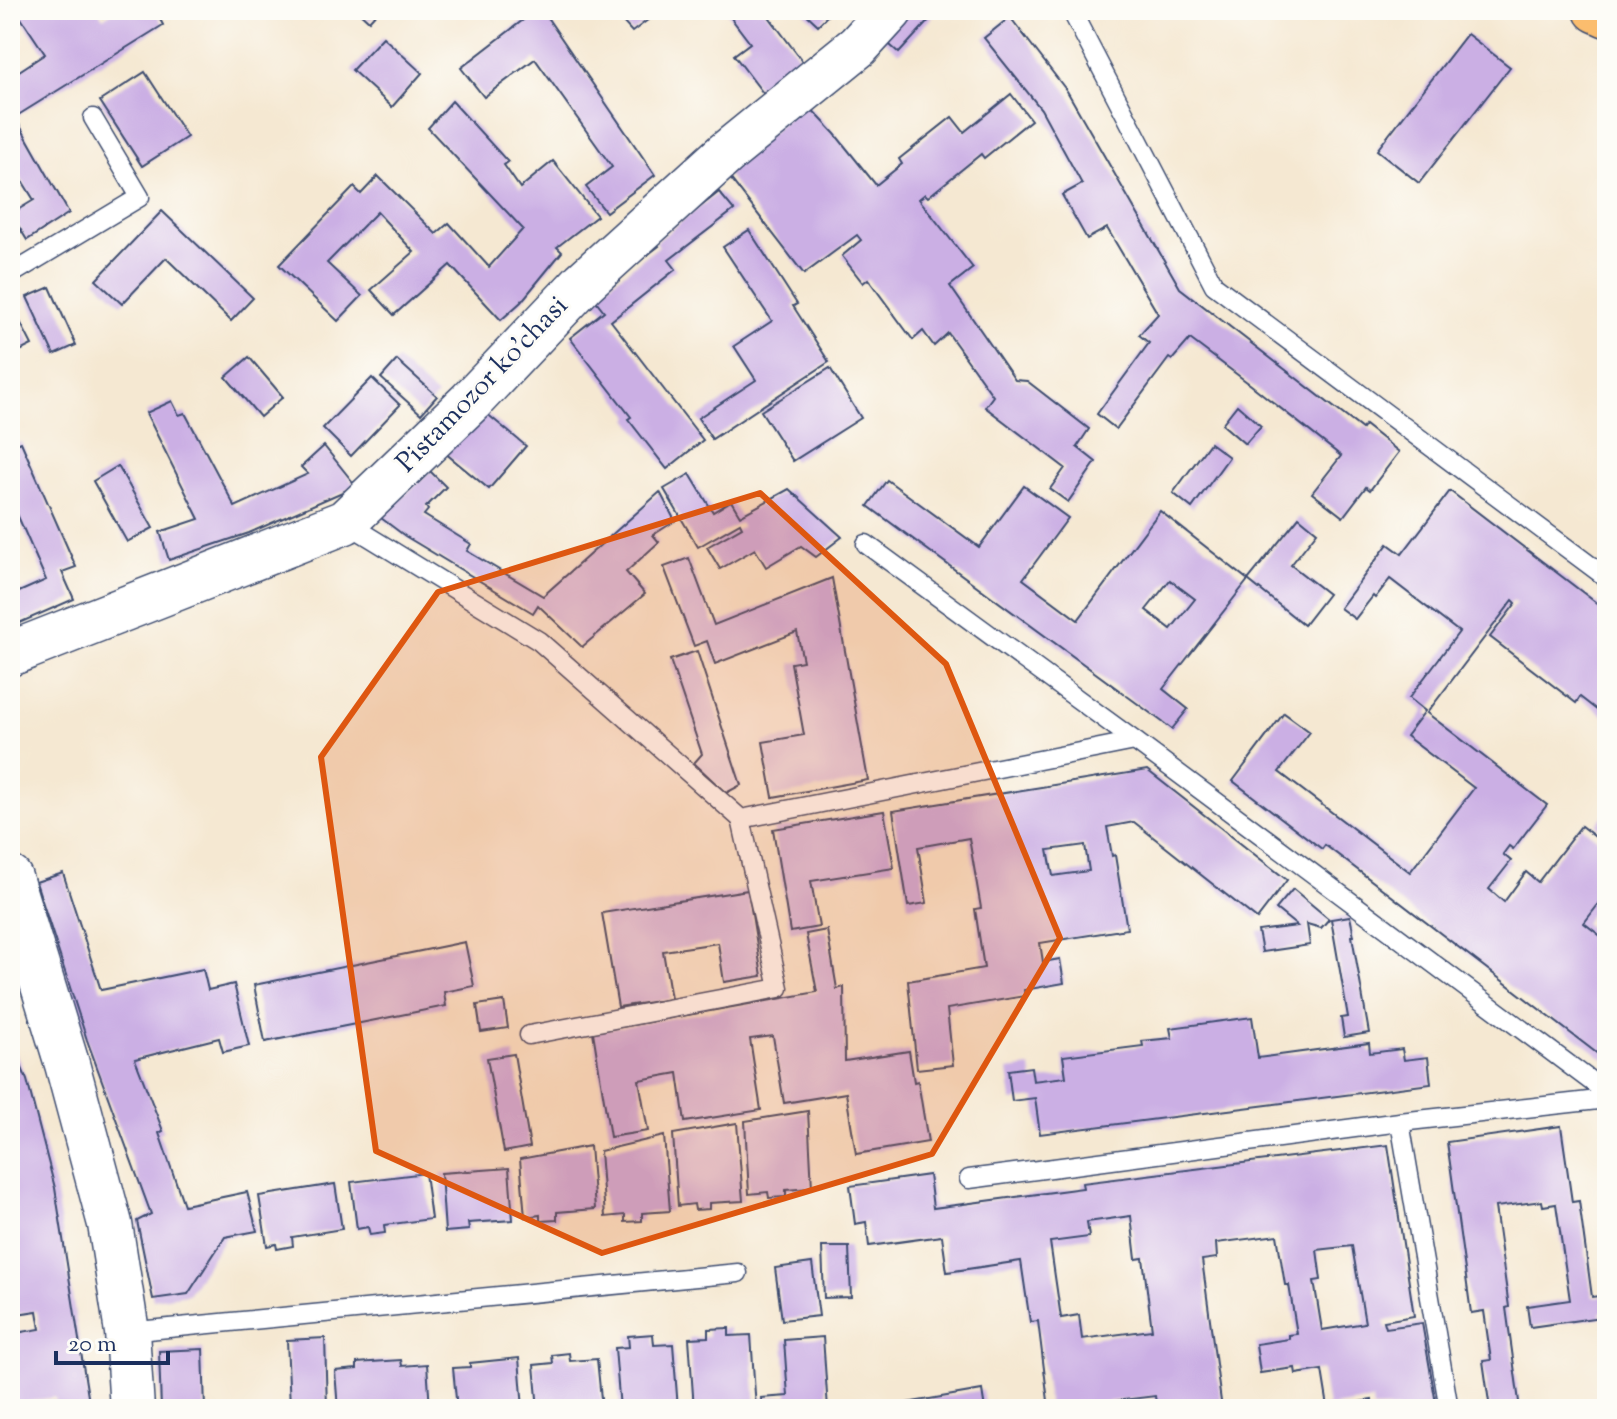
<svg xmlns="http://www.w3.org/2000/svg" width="1617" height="1419" font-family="'Sorts Mill Goudy',serif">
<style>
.building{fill:#cbafe4;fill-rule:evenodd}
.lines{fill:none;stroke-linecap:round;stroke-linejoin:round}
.service-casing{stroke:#3c4b6f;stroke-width:21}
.tertiary-casing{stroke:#3c4b6f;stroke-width:47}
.trunk-casing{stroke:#3c4b6f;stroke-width:47}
.service{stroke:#fff;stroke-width:18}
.tertiary{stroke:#fff;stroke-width:44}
.trunk{stroke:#fbbd6e;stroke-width:44}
.marked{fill:#de5710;fill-opacity:0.2;stroke:#de5710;stroke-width:6;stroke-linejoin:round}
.labels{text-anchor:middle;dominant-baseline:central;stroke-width:6;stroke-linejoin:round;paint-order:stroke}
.street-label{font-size:28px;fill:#1b2f5e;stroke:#fdfcf7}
</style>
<rect width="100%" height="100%" fill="#fdfcf7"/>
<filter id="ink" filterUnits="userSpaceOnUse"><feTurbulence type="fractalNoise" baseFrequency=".0125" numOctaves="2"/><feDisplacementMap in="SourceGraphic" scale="16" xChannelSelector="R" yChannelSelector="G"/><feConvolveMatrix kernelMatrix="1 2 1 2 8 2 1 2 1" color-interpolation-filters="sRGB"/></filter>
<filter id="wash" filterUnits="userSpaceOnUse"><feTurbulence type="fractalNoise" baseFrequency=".006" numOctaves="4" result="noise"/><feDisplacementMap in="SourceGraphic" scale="32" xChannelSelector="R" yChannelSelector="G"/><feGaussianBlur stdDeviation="1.8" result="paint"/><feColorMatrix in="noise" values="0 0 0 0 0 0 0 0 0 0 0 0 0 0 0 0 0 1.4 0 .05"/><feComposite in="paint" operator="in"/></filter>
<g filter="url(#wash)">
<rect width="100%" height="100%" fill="#f5e8d2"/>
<g id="blocks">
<g class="building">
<polygon points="10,10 98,10 103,18 115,10 155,10 163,25 15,117 69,213 27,240 11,214 34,200 10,161 10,77 45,54 21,18 10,25"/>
<polygon points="357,10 379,10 369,21"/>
<polygon points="536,10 542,10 655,175 606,212 586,187 612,167 535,59 484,97 461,68"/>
<polygon points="612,10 661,10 632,32"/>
<polygon points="725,10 764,10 806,66 766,97 734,55 750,43"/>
<polygon points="802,10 833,10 818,25"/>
<polygon points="908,10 925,10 932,17 899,53 882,38"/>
<polygon points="1010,17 1067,91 1180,288 1362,429 1365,425 1399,452 1370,490 1366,487 1343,517 1312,493 1341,456 1251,385 1190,339 1172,360 1169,358 1116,429 1097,414 1149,343 1139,335 1158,314 1107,228 1087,239 1062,195 1082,184 1041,109 984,38"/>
<polygon points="1467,34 1510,67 1419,183 1377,150"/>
<polygon points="383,37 422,73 392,107 352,70"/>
<polygon points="145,72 187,137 142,166 100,101"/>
<polygon points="1011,94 1031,120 984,158 981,154 928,197 925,194 919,199 973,268 950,286 1015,380 1027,381 1089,429 1077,447 1096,462 1068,502 1050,489 1065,468 985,407 993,396 948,333 934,346 923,331 913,340 868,279 863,283 842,256 861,240 857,235 804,274 727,174 805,102 835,134 876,185 902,164 899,159 952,117 964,132"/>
<polygon points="452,101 508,162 504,165 520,188 553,161 597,216 557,247 562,252 521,302 501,320 450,265 394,315 371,290 414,252 377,212 327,263 362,296 338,321 279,265 354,187 361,194 378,176 436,234 449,223 489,267 523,229 428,128"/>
<polygon points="719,192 734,210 669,260 676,269 611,321 703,440 667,469 628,419 631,417 570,338 604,311 593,297 659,246 656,242"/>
<polygon points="162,211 253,298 231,321 166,258 122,304 96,280"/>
<polygon points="749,230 797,304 793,306 829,362 712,439 698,418 756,380 734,346 772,321 723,247"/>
<polygon points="50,287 76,345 54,355 27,297"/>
<polygon points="10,302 32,345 10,356"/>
<polygon points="249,357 283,397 260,417 226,377"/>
<polygon points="397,360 437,396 421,414 381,378"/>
<polygon points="830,368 861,418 793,461 761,411"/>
<polygon points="372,378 400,405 351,456 323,428"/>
<polygon points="172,401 179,415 185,413 235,507 308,474 301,467 324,446 356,486 249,533 169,560 160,532 199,519 146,413"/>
<polygon points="1237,405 1261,426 1245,444 1222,424"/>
<polygon points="480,408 526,446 489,489 444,452"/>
<polygon points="21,442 76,567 62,572 74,599 10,627 10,596 46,580 10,498 10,447"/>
<polygon points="1210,443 1229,457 1192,508 1173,493"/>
<polygon points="118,466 153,528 127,542 93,481"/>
<polygon points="430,471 446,487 426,507 428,510 424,515 471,544 467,551 543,596 660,492 675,521 653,535 659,542 626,572 645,594 582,647 538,605 533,613 405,536 381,518"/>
<polygon points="690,474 713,512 731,501 740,516 789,489 842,537 816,557 801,546 766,567 755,549 720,569 707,547 742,527 740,523 698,547 664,489"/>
<path d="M887,480L979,547L1024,486L1068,518L1023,579L1078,620L1160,511L1248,580L1163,689L1188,709L1172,729L868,506ZM1170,580L1195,599L1171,629L1146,610Z"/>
<polygon points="1450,491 1607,611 1607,718 1580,697 1576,703 1490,637 1516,603 1513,600 1427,713 1547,805 1513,849 1509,846 1503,854 1511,861 1489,889 1504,902 1526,872 1538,882 1581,826 1607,846 1607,893 1584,923 1607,941 1607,1061 1325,845 1322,849 1233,781 1284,713 1310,732 1279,772 1410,872 1474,788 1406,736 1425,711 1409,698 1459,632 1390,579 1375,598 1373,596 1355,619 1340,608 1388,544 1402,554"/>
<polygon points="1299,517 1317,532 1291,565 1328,594 1304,625 1248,580"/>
<polygon points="689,558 714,625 832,578 868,780 773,797 763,742 804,735 791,663 803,661 797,632 715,664 707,641 694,646 664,567"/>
<polygon points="697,651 741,785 726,793 694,763 702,754 670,660"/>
<path d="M1147,770L1287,880L1257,919L1134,822L1107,827L1112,856L1115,855L1127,929L1040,943L1043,962L1060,959L1064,983L1024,990L1025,996L947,1009L953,1065L917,1069L908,981L984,968L975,909L981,908L969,838L918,847L927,903L908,906L893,811ZM1085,845L1089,871L1053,876L1048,850Z"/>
<polygon points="1607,810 1607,834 1596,825"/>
<polygon points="884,811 894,868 811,881 819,927 790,932 773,829"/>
<polygon points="63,873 101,990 203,969 208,990 234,984 249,1046 223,1052 219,1038 135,1059 163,1131 159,1133 184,1205 247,1192 257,1231 225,1237 188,1294 153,1299 137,1221 151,1214 87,1040 36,882"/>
<polygon points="1293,889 1329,919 1321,928 1307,924 1310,945 1262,952 1258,931 1297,926 1276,909"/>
<polygon points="748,890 762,976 724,982 718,943 663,951 671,999 618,1007 602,913"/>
<polygon points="1350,916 1354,936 1352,936 1369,1033 1344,1037 1341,1018 1348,1017 1331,919"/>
<polygon points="827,930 837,989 844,987 845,1061 909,1051 914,1082 918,1081 928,1142 856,1154 846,1093 784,1103 773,1036 750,1039 761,1110 685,1122 678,1073 639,1080 648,1131 610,1137 593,1032 817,992 806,934"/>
<polygon points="465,942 474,986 444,992 446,1006 265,1042 254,985"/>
<polygon points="504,1001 508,1028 481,1032 477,1005"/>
<polygon points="1252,1017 1258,1058 1369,1043 1370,1053 1402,1049 1404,1060 1428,1057 1431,1084 1040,1134 1035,1098 1012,1101 1008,1070 1031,1067 1033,1081 1066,1077 1063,1056 1143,1046 1142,1041 1172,1038 1170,1028"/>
<polygon points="10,1039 27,1080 55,1188 90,1409 57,1409 55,1397 10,1405 10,1334 40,1329 37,1311 10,1315"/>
<polygon points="514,1054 530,1147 504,1152 487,1058"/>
<polygon points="808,1111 812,1188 786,1190 786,1197 769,1198 768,1192 749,1194 745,1121"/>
<polygon points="737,1123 743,1201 709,1203 709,1209 695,1210 694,1204 678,1206 673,1134"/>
<polygon points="1561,1126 1572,1202 1579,1201 1592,1297 1607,1295 1607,1311 1600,1312 1601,1317 1530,1327 1527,1306 1570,1300 1556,1204 1543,1206 1542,1201 1495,1207 1509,1307 1506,1308 1520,1409 1490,1409 1483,1361 1491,1360 1484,1311 1471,1313 1447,1142"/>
<polygon points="664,1136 670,1211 642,1213 642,1221 625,1222 625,1215 605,1217 600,1151"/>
<path d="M1388,1145L1414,1316L1384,1321L1386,1328L1422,1323L1437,1409H1373L1372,1400L1328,1407L1322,1370L1296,1374L1295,1368L1260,1373L1256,1344L1289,1339V1335L1297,1334L1289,1285H1285L1277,1235L1216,1243L1217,1258L1202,1260L1222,1409H1157L1155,1396L1049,1409L1038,1321L1030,1322L1021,1261L947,1272L942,1236L869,1246L866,1222L855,1224L850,1186L929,1175L933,1208L1083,1188L1082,1183ZM1131,1216L1136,1259L1143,1258L1152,1330L1082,1339L1079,1315L1061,1318L1050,1242L1089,1237L1087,1222ZM1352,1246L1365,1323L1322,1330L1314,1281L1321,1280L1317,1250Z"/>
<polygon points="590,1146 595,1209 557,1212 557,1220 540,1221 540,1215 525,1217 520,1159"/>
<polygon points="509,1168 513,1220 468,1223 469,1230 445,1232 441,1173"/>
<polygon points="425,1173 431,1219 384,1225 385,1233 370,1235 368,1227 357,1229 351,1182"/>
<polygon points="335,1184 342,1229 292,1237 293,1246 277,1249 276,1244 267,1246 259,1196"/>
<polygon points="822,1247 849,1247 851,1297 824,1298"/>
<polygon points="812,1263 819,1316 782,1320 775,1268"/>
<polygon points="729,1328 729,1336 751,1335 756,1409 694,1409 689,1338 708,1337 708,1329"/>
<polygon points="653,1334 654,1345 673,1344 678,1409 620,1409 615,1348 629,1347 628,1336"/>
<polygon points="823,1337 828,1409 762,1409 761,1398 788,1396 784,1340"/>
<polygon points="325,1338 327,1409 280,1409 280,1406 290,1406 287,1340"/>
<polygon points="203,1349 205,1409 161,1409 159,1351"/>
<polygon points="569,1353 570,1361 597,1359 602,1409 538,1409 534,1365 553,1363 552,1355"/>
<polygon points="519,1358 523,1409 457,1409 453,1368 470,1367 470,1363"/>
<polygon points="401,1360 402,1366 427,1364 430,1409 338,1409 335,1371 357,1369 357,1363"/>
<polygon points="982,1390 985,1409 883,1409 883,1407"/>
</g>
</g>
</g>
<g filter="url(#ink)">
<use href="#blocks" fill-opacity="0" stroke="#3c4b6f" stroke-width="2"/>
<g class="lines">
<g class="service-casing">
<g id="service">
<polyline points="1071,10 1214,285 1607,578"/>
<polyline points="10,275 140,197 93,118"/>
<polyline points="345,522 539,641 741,819 1135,741 1607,1093"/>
<polyline points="866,544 1135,741"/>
<polyline points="529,1035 779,988 741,819"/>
<polyline points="1400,1122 1449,1409"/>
<polyline points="969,1179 1400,1122 1607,1099"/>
<polyline points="127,1332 738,1273"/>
</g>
</g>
<g class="tertiary-casing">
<g id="tertiary">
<polyline points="10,654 345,522 471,401 584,282 725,154 858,46 891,10"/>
<polyline points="10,878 67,1064 110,1224 127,1332 132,1409"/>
</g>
</g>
<g class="trunk-casing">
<polyline id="trunk" points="1596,10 1607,15"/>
</g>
<use href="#service" class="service"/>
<use href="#tertiary" class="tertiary"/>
<use href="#trunk" class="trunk"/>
</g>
</g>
<path class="marked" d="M760,493L946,664L1060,938L932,1154L602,1253L376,1151L321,757L438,592Z"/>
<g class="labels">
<g class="street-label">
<text transform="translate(483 385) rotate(-46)">Pistamozor ko'chasi</text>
</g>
</g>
<rect width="1617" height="1419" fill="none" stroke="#fdfcf7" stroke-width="40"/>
<path d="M56 1351v12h112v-12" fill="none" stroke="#1b2f5e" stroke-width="4"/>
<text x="68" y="1351" font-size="24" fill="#1b2f5e" stroke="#fdfcf7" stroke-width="6" paint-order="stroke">20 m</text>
</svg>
